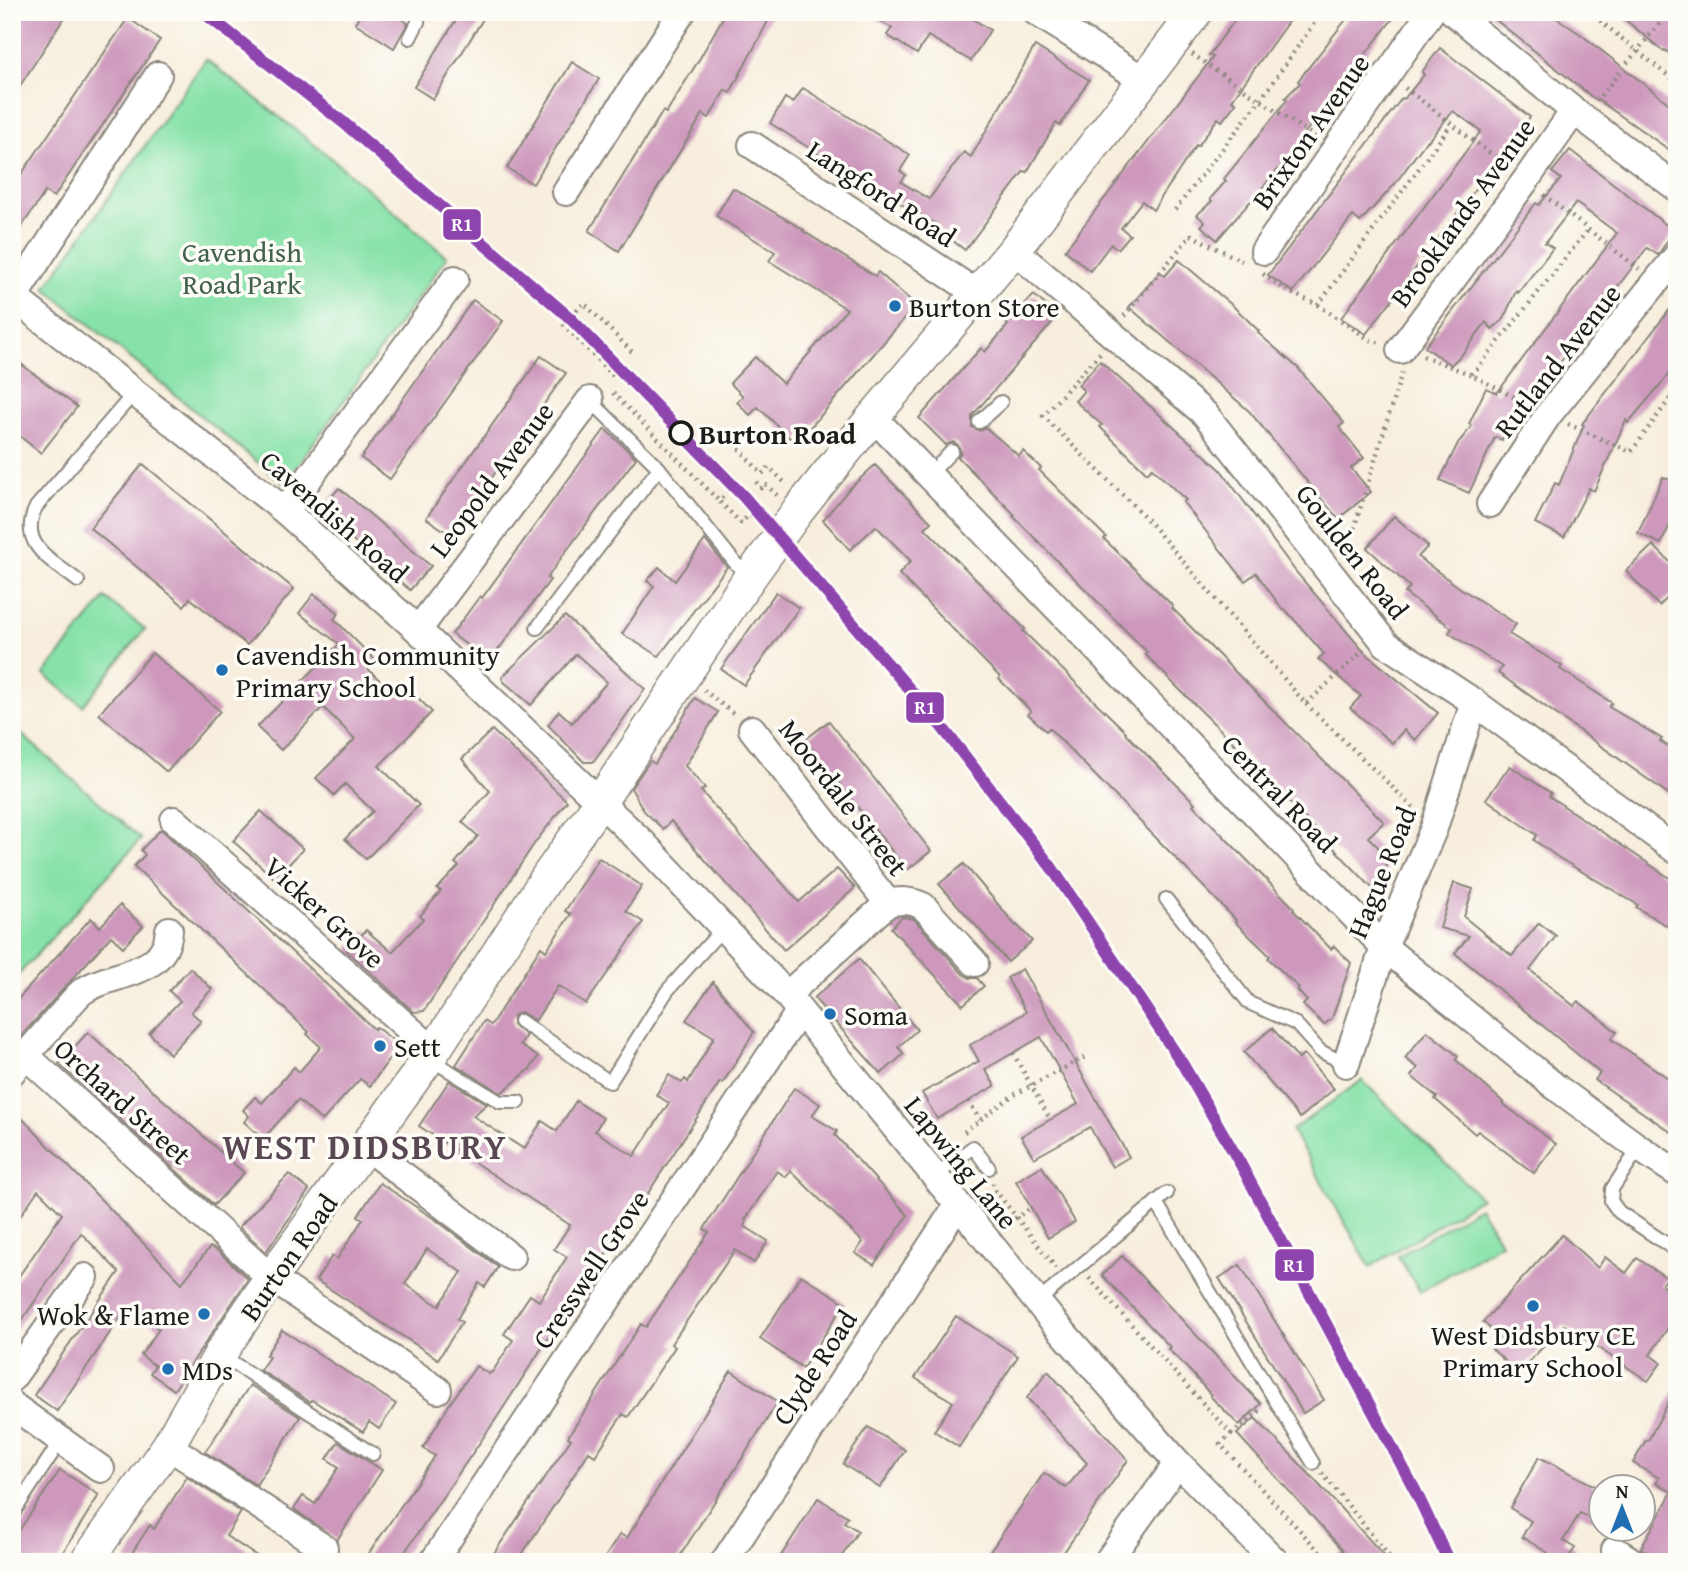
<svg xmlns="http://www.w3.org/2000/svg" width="1689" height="1574" font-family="'Gentium Book Plus',serif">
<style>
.green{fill:#87e2a8;stroke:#527f62;stroke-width:2}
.building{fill:#cd98bc;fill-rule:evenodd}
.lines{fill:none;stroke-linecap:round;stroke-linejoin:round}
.service-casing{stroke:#8a857c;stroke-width:16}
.minor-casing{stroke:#8a857c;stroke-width:30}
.tertiary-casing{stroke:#8a857c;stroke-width:35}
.path{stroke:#8a857c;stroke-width:4.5;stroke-dasharray:2 5;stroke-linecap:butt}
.service{stroke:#fff;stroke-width:12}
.minor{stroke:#fff;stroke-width:26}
.tertiary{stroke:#fff;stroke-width:32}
.rail-1-casing{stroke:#fdfcf7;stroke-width:18}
.rail-1{stroke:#8e44ad;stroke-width:12}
.poi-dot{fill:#1f6fb2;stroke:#fdfcf7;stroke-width:2.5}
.stop-dot{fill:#fdfcf7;stroke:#1c1c1c;stroke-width:3.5}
.labels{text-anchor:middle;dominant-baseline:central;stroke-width:7;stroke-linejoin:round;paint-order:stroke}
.street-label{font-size:28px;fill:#1c1c1c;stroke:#fdfcf7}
.park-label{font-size:28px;fill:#41614d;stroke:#fdfcf7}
.poi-label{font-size:28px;fill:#1c1c1c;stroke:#fdfcf7;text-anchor:start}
.stop-label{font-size:28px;font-weight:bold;fill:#1c1c1c;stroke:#fdfcf7;text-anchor:start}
.district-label{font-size:35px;font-weight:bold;letter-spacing:2px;fill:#5a4754;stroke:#fdfcf7}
.line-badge{stroke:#fdfcf7;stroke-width:2.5}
.badge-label{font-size:19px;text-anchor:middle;font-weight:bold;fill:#fff}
</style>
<rect width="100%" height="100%" fill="#fdfcf7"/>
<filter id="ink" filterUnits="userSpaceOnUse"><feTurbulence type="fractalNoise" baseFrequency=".0143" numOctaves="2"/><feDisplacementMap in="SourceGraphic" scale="14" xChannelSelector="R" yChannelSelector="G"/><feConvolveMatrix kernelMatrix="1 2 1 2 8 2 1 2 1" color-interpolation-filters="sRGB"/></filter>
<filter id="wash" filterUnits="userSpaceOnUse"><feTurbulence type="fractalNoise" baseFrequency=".00686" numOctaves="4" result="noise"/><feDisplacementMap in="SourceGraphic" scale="28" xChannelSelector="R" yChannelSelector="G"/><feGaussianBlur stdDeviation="1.57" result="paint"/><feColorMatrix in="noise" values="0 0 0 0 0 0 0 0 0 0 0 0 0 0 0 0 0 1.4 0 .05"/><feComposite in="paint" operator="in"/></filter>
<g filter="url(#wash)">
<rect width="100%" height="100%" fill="#f7eedd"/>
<g class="green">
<polygon points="206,59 325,153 447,257 284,484 45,288"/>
<polygon points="105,598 145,629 83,706 44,674"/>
<polygon points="12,726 141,839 12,982"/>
<polygon points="1362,1080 1481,1198 1370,1267 1292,1130"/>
<polygon points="1479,1207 1501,1243 1420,1292 1398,1256"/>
</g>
<g id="blocks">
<g class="building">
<polygon points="18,12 68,12 12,98 12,21"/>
<polygon points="362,12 391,12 408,23 394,48 355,23"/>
<polygon points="461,12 470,12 483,19 433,99 414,87"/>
<polygon points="726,12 773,12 730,93 725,90 709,118 703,114 619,251 589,231 663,111 666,113 700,58"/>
<polygon points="864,12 962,12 990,30 971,61 928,36 917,54 887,35 892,28"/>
<polygon points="1241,12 1295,12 1232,100 1236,103 1222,121 1218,118 1198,146 1196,145 1153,210 1142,201 1121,228 1130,235 1118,249 1111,244 1090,271 1065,250 1213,57 1209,55"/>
<polygon points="1352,12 1398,12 1304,134 1307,136 1217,240 1201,226 1205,222 1197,215 1212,201 1210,199 1226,181 1224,179 1287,100 1285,98 1300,83 1298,81"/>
<polygon points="1486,12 1548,12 1583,36 1677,110 1677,155 1598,100 1597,101"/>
<polygon points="1616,12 1677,12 1677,60 1665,50 1663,51"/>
<polygon points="128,18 160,40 54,197 45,192 12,241 12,188"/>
<polygon points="1035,46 1089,80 1060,126 1056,123 1027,172 1024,171 965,250 936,228 938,225 856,178 770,123 785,98 793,103 803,88 910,155 900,171 906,175 901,182 929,199 964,152 971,157"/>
<polygon points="1440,48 1530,117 1514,143 1512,141 1366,334 1341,318 1481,131 1453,111 1428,141 1427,140 1394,185 1360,222 1353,216 1293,292 1268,275 1402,98 1404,99 1424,75 1422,72"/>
<polygon points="572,62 599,79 533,184 507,168"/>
<polygon points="1570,150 1674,231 1658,255 1647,248 1530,402 1521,396 1502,440 1495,437 1469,493 1440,480 1458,443 1472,426 1469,424 1486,388 1497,393 1617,233 1576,203 1545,243 1553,248 1518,293 1516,291 1503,320 1492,329 1486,322 1464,352 1451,365 1425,347 1536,203 1539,205 1561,179 1552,172"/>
<polygon points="733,188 804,230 803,231 875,276 878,272 916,305 817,420 795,443 758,407 750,415 737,402 743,396 730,383 755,357 783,384 847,309 769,261 775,252 716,216"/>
<polygon points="1179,260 1233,306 1259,331 1258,333 1298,368 1344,423 1339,427 1364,458 1351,468 1371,492 1338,519 1249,411 1129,307 1160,272 1165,276"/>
<polygon points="1034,295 1058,316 972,416 972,427 980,431 986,428 1019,456 1023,451 1041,468 1039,470 1106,537 1104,539 1173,606 1172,608 1384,822 1368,837 1389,858 1378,894 1245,756 1246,755 1178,688 1145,654 1147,652 1013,516 1015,515 958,457 961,452 958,445 953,442 946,445 919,418 981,348 985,352 1008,325 1006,323"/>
<polygon points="473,300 503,321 390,479 361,458"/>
<polygon points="1677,300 1677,365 1628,423 1626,420 1594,491 1589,488 1564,537 1535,523 1555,483 1559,485 1584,425 1582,424"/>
<polygon points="541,356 566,373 451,535 426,518"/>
<polygon points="12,357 77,407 41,453 12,430"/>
<polygon points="1100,361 1220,469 1296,572 1364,652 1438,713 1415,740 1404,730 1392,743 1350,708 1361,696 1318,659 1324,654 1285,609 1283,610 1256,573 1245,581 1183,502 1186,500 1152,468 1147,473 1100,427 1102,425 1075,401 1084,391 1078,385"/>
<polygon points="605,429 636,458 564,554 547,578 550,580 487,665 474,654 476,652 452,634 480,596 482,598"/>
<polygon points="143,464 294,589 247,645 190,598 184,606 90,528"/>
<polygon points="875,465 931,522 925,528 1025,629 1023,631 1126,732 1125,733 1195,803 1193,805 1294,908 1293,910 1331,949 1334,946 1351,963 1332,1018 1324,1025 1303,1005 1307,1001 1297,990 1299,988 1268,958 1270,956 1235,922 1236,920 1049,728 1046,731 1028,714 1031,711 999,679 1000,677 899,574 911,561 876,526 850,550 823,520 848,490"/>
<polygon points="1663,477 1677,483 1677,510 1661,544 1638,533"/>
<polygon points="339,488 431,566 410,590 319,512"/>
<polygon points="1394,516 1428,546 1418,557 1460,588 1516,624 1509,634 1562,666 1560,669 1612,703 1609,707 1662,739 1660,741 1677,752 1677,800 1498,673 1502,667 1449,633 1452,628 1405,593 1410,587 1367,548"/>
<polygon points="705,540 727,567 659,656 622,634 654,586 647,581 659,567 675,581"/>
<polygon points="1653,545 1677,569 1677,589 1659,606 1626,571"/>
<polygon points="776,592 799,608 744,685 721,669"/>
<polygon points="314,594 339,613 334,619 376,661 368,669 393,693 403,683 432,712 379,766 419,805 366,859 345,839 373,811 345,784 334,795 316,778 355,739 323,707 281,750 257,727 339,644 299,613"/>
<polygon points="565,616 645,689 593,762 584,762 548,725 559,711 572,723 607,682 576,654 531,705 503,681 502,677"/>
<polygon points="152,653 220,711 167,772 99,714"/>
<polygon points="695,698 718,712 685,766 705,788 701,791 799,902 837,869 855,888 784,950 671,821 663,829 644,811 631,788 650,761 655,764"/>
<polygon points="829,721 931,851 907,870 805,740"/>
<polygon points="492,730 567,801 534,844 424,1011 414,1012 347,951 366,930 392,952 423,919 420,916 441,891 437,889 459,866 455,863 478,836 462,822 490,791 462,759"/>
<polygon points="1510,766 1551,793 1549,796 1677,883 1677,932 1636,907 1638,905 1559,858 1534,840 1537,835 1486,799"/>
<polygon points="261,811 303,849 275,879 233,841"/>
<polygon points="161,829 374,1029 376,1027 399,1045 370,1086 360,1079 322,1121 298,1100 263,1139 244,1122 249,1116 243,1110 255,1097 262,1103 294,1067 299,1072 321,1047 307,1034 309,1032 134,866 145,855 141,850"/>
<polygon points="599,858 642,886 626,911 643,922 586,1004 558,986 535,1021 521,1012 513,1016 513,1025 526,1035 520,1045 538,1057 530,1069 501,1093 456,1065 484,1021 491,1025 541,947 546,951 571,914 565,911"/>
<polygon points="964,864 1016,926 1017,925 1032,941 1008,962 939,884"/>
<polygon points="1454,883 1473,889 1464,917 1512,956 1539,923 1556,936 1530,970 1574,1006 1578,1001 1617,1032 1611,1039 1677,1084 1677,1136 1595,1080 1600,1073 1455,953 1469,936 1440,928"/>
<polygon points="120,905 143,926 123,947 111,936 12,1046 12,1006 91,918 100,927"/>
<polygon points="902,917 914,919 963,974 970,978 977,978 984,986 963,1005 891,928"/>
<polygon points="859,959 917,1030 898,1047 904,1054 881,1074 814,998"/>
<polygon points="190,968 212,989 191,1012 201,1021 170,1054 149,1033 180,1001 169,991"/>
<polygon points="1022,969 1129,1157 1112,1167 1090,1127 1034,1158 1021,1136 1078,1104 1041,1037 985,1069 995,1086 937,1119 922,1093 979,1061 970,1045 1026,1012 1007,978"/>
<polygon points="713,982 754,1032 723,1083 720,1082 617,1241 615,1240 589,1279 587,1278 498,1416 398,1562 363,1562 435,1456 423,1448 449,1405 476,1366 489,1374 493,1371 513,1340 504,1334 530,1295 539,1301 567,1257 554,1249 570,1225 419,1126 449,1081 487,1104 473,1116 524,1149 542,1121 557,1131 576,1101 603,1118 595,1131 634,1156 669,1103 656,1095 669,1075 682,1083 685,1079 688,1082 714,1037 686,1020"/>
<polygon points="1272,1028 1299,1059 1304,1054 1334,1089 1300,1118 1244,1052"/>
<polygon points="1427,1031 1458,1056 1456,1060 1503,1102 1502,1103 1556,1144 1534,1173 1478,1131 1475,1134 1435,1099 1437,1097 1411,1076 1418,1068 1405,1058"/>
<polygon points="88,1032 244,1173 214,1205 59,1064"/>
<polygon points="794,1088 820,1104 812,1116 837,1131 835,1135 908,1215 874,1265 855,1253 863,1242 791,1171 786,1177 777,1171 745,1220 747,1221 744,1226 768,1241 754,1263 735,1250 671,1344 675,1347 628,1417 623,1414 595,1456 589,1452 517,1562 488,1562 571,1439 568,1437 622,1353 641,1324 646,1327 709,1232 704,1229"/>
<polygon points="12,1108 182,1283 210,1247 218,1251 248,1279 174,1390 150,1373 155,1366 141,1355 159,1329 128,1306 57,1411 34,1395 119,1272 81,1233 12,1335 12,1286 62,1214 38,1190 12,1228"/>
<polygon points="1042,1166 1075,1222 1048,1238 1016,1181"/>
<polygon points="289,1174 309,1190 266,1252 239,1227"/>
<path d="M380,1183L436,1220L498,1267L485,1287L479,1283L457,1319L462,1322L438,1359L316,1280L332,1256L337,1259L363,1219L358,1216ZM427,1249L462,1272L439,1306L405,1284Z"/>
<polygon points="1562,1235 1598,1268 1605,1257 1626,1273 1637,1258 1667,1278 1662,1285 1677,1295 1677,1314 1650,1355 1661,1363 1648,1381 1564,1325 1518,1373 1492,1349 1501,1339 1483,1322"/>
<polygon points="1122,1256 1261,1404 1239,1425 1210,1396 1211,1395 1190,1371 1168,1349 1170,1347 1102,1275"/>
<polygon points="1240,1265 1324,1400 1303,1413 1219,1278"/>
<polygon points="801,1275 845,1303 803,1368 760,1339"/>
<polygon points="956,1316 1018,1356 959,1447 934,1431 953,1402 915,1378"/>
<polygon points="282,1330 396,1404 379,1429 369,1422 363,1432 312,1400 310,1402 260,1370 269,1357 266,1355"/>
<polygon points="731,1371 778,1402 676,1562 602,1562 620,1534 627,1538"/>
<polygon points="1048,1371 1128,1460 1057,1562 997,1562 987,1556 1044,1473 1066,1488 1087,1463 1027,1398"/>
<polygon points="250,1385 300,1417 256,1485 205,1452"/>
<polygon points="1677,1386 1677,1551 1670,1562 1664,1562 1641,1548 1672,1492 1656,1483 1659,1478 1633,1463 1646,1440 1648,1441"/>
<polygon points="1255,1418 1299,1463 1390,1562 1330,1562 1343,1550 1237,1434"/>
<polygon points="868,1427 905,1450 880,1488 843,1464"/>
<polygon points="338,1442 382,1470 337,1540 294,1509 303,1496 315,1504 339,1467 327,1459"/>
<polygon points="1539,1457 1601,1489 1601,1506 1593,1520 1580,1513 1563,1541 1575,1548 1566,1562 1543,1562 1548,1553 1522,1537 1531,1521 1510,1508"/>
<polygon points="60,1470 99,1495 57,1562 12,1562 12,1541"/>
<polygon points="187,1477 241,1512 226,1536 266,1562 126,1562 150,1525 154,1529"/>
<polygon points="818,1498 848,1517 844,1522 858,1531 838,1562 777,1562"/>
</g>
</g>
</g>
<g filter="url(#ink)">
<use href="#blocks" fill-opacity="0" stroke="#8a857c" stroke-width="2"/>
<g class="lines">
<g class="service-casing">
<g id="service">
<polyline points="410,38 418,22 419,12"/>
<polyline points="979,422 1001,402"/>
<polyline points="659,468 736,564 750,577"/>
<polyline points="929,475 952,451"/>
<path d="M78,581C53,561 17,545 36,507L135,392"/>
<polyline points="537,628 659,468 590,400"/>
<polyline points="1166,899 1249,1003 1296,1024 1320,1051 1346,1064"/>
<polyline points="520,1021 610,1082 667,991 724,927"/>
<polyline points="430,1059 500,1102 519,1102"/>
<polyline points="1639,1148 1612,1189 1611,1201 1619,1212 1677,1251"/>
<polyline points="934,1177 973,1147 989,1168"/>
<polyline points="1156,1202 1313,1463"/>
<polyline points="1037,1302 1167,1193"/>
<polyline points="221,1355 373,1454"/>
<polyline points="12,1515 61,1440"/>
</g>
</g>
<g class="minor-casing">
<g id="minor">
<polyline points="1036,12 1144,80"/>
<polyline points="1453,12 1574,111 1677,188"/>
<polyline points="752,145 978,294"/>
<polyline points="566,192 682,12"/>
<polyline points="1014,250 1205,414 1386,644 1474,702 1677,851"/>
<polyline points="1264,251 1431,12"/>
<polyline points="12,296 285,511 418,630 643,843 787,995 1053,1321 1178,1463 1276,1562"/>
<polyline points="14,297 158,75"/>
<polyline points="1400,350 1526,180 1574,111"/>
<polyline points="873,417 1384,947 1557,1088 1639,1148 1677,1173"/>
<polyline points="1490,504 1548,415 1677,256"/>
<polyline points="285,511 455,279"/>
<polyline points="418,630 590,400"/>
<polyline points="752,729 888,903"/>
<polyline points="174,820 434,1051"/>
<path d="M787,995L888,903C901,900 910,900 923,906L975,963"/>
<polyline points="25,1055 271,1278 438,1390"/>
<polyline points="1346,1064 1384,947 1434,828 1474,702"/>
<path d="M12,1072C28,1052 44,1034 61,1015C68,1007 75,997 83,991C112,971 166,977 169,930"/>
<polyline points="366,1147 511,1257"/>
<polyline points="12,1378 85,1277"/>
<polyline points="12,1405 101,1469"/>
<polyline points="168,1446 324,1548"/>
<polyline points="1615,1550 1633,1562"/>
<polyline points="433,1562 799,1012"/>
<polyline points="724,1562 957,1206"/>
<polyline points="1107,1562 1178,1463"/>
</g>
</g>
<g class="tertiary-casing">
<polyline id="tertiary" points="86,1562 168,1446 220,1354 271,1278 434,1051 549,874 600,802 750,577 797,512 873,417 1014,250 1196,12"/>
</g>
<g class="path">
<polyline points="1589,12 1677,83"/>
<polyline points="1192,54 1315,137"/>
<polyline points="1405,88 1509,168"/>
<polyline points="1596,101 1669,12"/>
<polyline points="1544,195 1639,269"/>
<polyline points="1175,210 1261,99 1322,12"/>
<polyline points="1263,274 1289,292 1318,305 1370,340 1381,343"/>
<polyline points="1318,305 1451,125"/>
<polyline points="1124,316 1191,235 1242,261"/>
<polyline points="1100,353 1043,416 1144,516 1306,704 1364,650"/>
<polyline points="1423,356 1472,375 1529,405"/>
<polyline points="1472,375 1588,230"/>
<polyline points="613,376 563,324 584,303 635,355"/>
<polyline points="613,393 719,501"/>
<polyline points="1568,424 1631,452 1677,389"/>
<polyline points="719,437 725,433 762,474 769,467 787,485"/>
<polyline points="756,482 761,488 765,484 778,496"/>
<polyline points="723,497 719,501 741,523 749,515 758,523"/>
<polyline points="1346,555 1402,372"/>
<polyline points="704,690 735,715"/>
<polyline points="1306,704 1416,810"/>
<polyline points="1013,1053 1050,1119"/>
<polyline points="969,1101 980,1120"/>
<polyline points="964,1132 1012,1096 1085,1057"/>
<polyline points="993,1183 995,1190 1056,1268"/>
<polyline points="1003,1226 1031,1208"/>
<polyline points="1089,1278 1231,1434 1220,1444 1329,1562"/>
<polyline points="1231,1434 1263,1408"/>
<polyline points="1322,1473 1394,1562"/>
</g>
<use href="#service" class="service"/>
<use href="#minor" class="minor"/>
<use href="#tertiary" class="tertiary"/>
<g class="rail-1-casing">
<polyline id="rail-1" points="203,12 344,123 570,318 744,497 942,727 1052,868 1182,1063 1240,1163 1415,1490 1449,1562"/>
</g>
<use href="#rail-1" class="rail-1"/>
</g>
</g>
<g class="poi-dot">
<circle cx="895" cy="306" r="7"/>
<circle cx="222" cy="670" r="7"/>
<circle cx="830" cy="1014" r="7"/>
<circle cx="380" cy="1046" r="7"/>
<circle cx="1533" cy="1306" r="7"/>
<circle cx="204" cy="1314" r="7"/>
<circle cx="168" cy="1369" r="7"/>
</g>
<circle class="stop-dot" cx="681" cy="433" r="11"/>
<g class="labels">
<g class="street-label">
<text transform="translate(1310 131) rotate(-55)">Brixton Avenue</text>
<text transform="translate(882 193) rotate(33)">Langford Road</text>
<text transform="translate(1462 212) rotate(-54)">Brooklands Avenue</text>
<text transform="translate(1557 360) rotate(-52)">Rutland Avenue</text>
<text transform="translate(491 479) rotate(-53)">Leopold Avenue</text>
<text transform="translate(335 516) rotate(41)">Cavendish Road</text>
<text transform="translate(1353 551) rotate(52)">Goulden Road</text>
<text transform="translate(1280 793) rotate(46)">Central Road</text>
<text transform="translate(844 797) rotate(52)">Moordale Street</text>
<text transform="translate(1381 872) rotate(-68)">Hague Road</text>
<text transform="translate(325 912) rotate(42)">Vicker Grove</text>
<text transform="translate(123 1101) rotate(42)">Orchard Street</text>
<text transform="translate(962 1162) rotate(51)">Lapwing Lane</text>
<text transform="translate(288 1257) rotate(-55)">Burton Road</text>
<text transform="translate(590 1269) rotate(-56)">Cresswell Grove</text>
<text transform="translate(814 1367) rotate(-57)">Clyde Road</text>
</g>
<g class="park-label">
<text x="242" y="251">Cavendish<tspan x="242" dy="32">Road Park</tspan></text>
</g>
<g class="poi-label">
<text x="909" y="306">Burton Store</text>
<text x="236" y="654">Cavendish Community<tspan x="236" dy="32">Primary School</tspan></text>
<text x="844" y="1014">Soma</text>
<text x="394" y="1046">Sett</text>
<text x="190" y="1314" text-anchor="end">Wok &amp; Flame</text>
<text x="1533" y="1334" text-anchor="middle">West Didsbury CE<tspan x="1533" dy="32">Primary School</tspan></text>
<text x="182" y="1369">MDs</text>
</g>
<g class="stop-label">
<text x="699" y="433">Burton Road</text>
</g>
<g class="district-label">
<text x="365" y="1146">WEST DIDSBURY</text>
</g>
</g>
<g class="line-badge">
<rect x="442" y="208" width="40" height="33" rx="7" fill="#8e44ad"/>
<rect x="905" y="691" width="40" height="33" rx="7" fill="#8e44ad"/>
<rect x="1274" y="1248" width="41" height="34" rx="7" fill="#8e44ad"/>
</g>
<g class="badge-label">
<text x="462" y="231">R1</text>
<text x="925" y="714">R1</text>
<text x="1294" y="1272">R1</text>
</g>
<rect width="1689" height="1574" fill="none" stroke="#fdfcf7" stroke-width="42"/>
<g transform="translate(1622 1508)"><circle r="33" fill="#fdfcf7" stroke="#a3a29f" stroke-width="2"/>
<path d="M0-5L12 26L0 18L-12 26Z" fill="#1f6fb2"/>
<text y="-10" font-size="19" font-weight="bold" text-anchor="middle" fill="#1c1c1c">N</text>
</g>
</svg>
